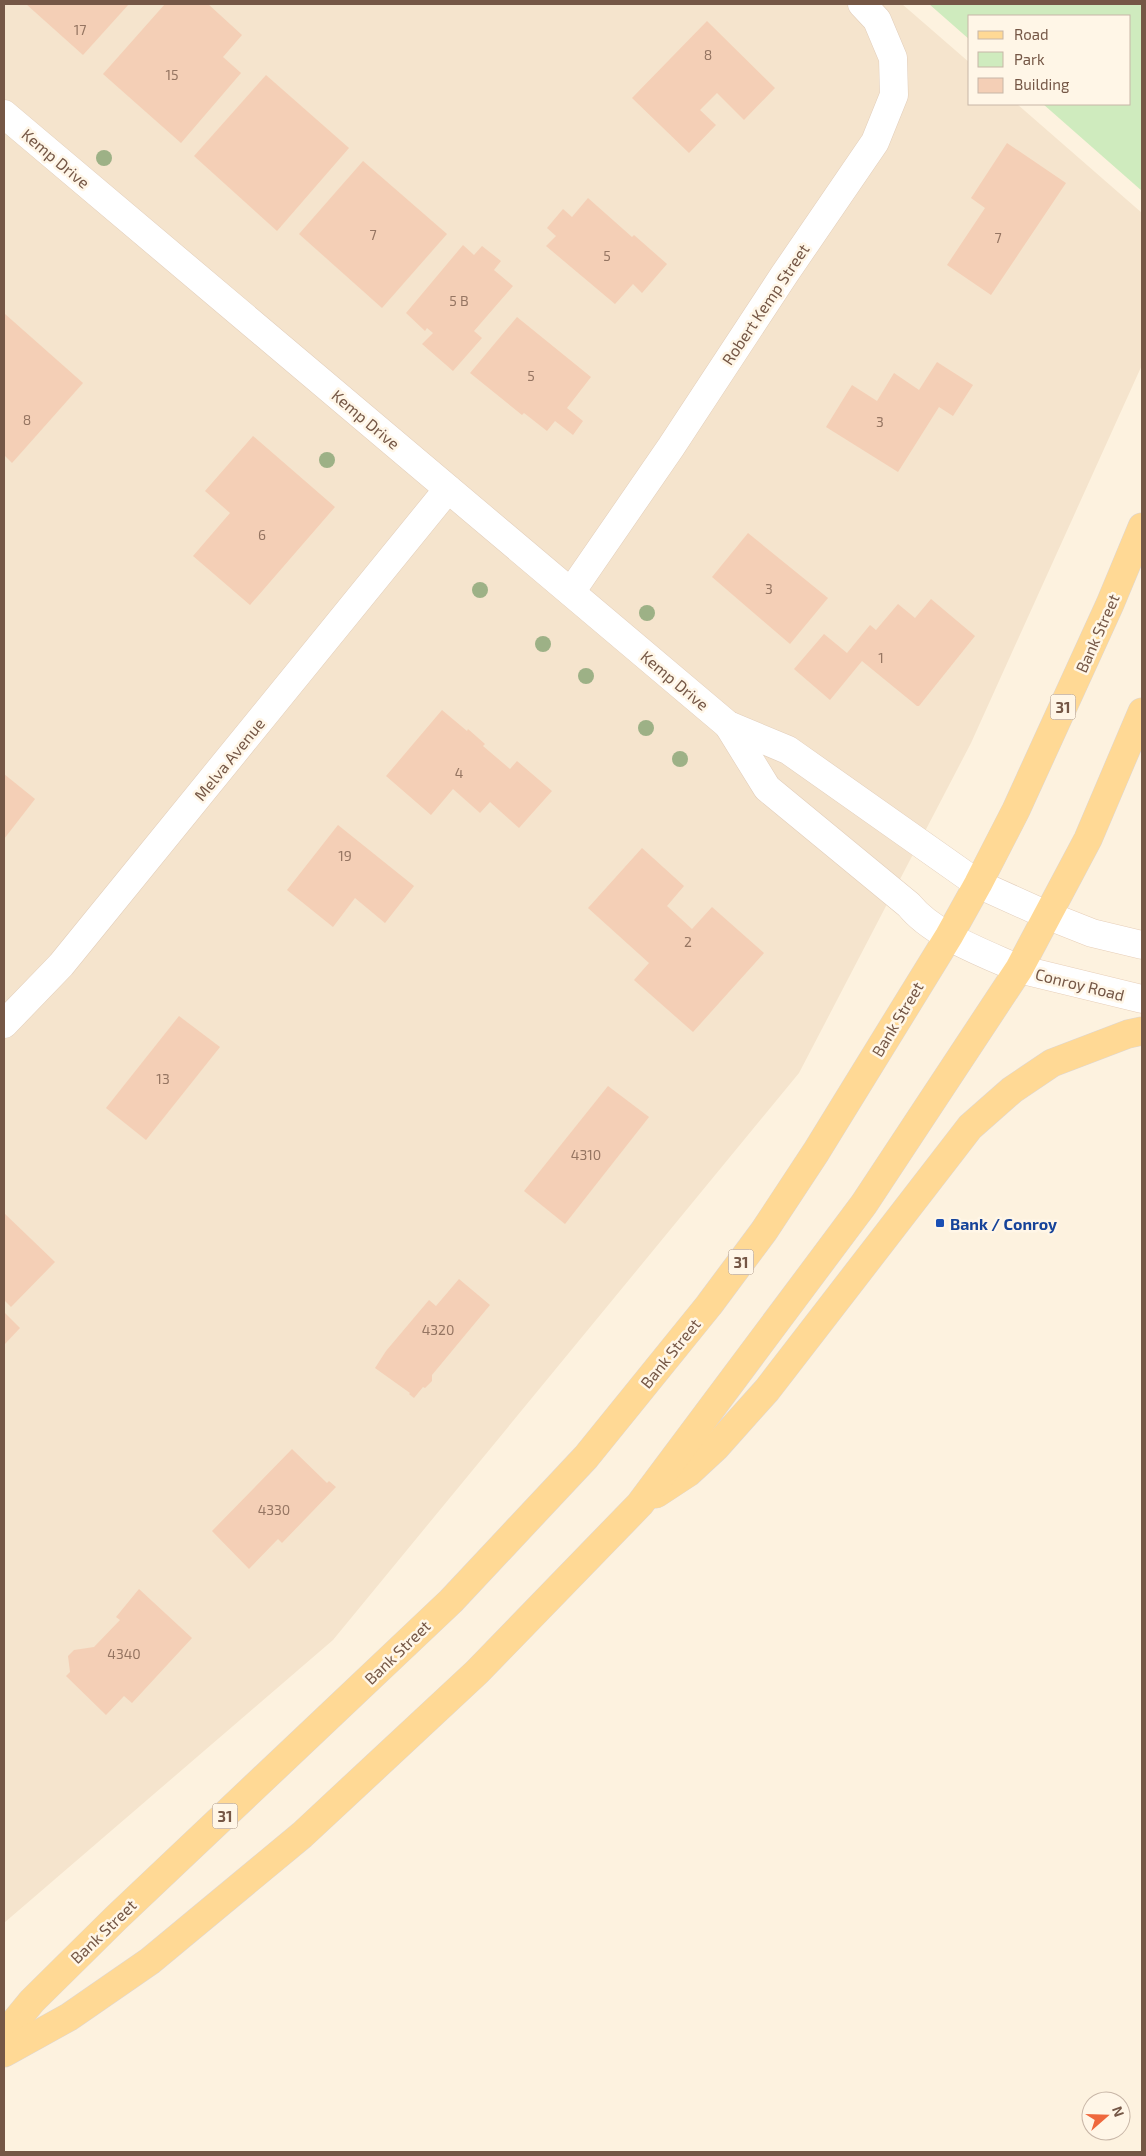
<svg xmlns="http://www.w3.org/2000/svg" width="1146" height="2156" font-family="'Exo 2',sans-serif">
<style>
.residential{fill:#f5e4cd}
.green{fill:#cfebbe}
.building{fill:#f4cfb6}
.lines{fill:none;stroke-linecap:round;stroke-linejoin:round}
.street-casing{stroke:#e2cebb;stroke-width:29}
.secondary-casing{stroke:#e7cfb9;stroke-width:29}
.primary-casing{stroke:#ded7d3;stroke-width:29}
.street{stroke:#fff;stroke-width:28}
.secondary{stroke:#fff;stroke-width:28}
.primary{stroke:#ffd995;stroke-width:28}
.tree{fill:#9db186}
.transit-dot{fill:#1a4fb4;stroke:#fff6e7;stroke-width:2}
.labels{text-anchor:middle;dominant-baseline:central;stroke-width:5;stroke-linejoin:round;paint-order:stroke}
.number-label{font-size:14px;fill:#957562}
.shield{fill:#fff6e7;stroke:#9e8776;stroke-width:1}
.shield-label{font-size:15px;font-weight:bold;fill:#755746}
.street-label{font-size:16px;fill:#755746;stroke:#fff6e7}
.transit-label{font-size:16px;font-weight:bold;fill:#164399;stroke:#fff6e7;text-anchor:start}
</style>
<rect width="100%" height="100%" fill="#fdf2df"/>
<polygon class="residential" points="4,4 902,4 970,63 970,104 1017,104 1142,213 1142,365 971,743 799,1073 333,1640 4,1923"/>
<polygon class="green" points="929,4 1142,4 1142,191 1043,104 1130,104 1130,16 970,16 970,40"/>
<g class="building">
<polygon points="26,4 129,4 83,55"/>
<polygon points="165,4 208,4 242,35 223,57 241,73 181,143 103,74"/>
<polygon points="707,21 775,88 744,120 717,93 700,110 716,125 689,153 632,98"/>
<polygon points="266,75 349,148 277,231 194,156"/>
<polygon points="1007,143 1066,183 991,295 947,265 985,208 971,198"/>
<polygon points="363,161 447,234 382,308 299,234"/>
<polygon points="588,198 632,237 634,235 667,264 642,293 633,284 615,304 546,246 556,236 547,228 563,209 572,217"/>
<polygon points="463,245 474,255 482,246 501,261 494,270 513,286 474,331 482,338 453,371 422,344 433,333 427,328 425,331 406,313"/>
<polygon points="5,314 83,383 12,463 4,455"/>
<polygon points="517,317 591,377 567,408 583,421 573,435 555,421 547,431 524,413 522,415 470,373"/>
<polygon points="937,362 973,385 953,416 939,407 898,472 826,427 852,385 877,401 894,373 919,390"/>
<polygon points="253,436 335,507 250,605 193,556 230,513 205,491"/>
<polygon points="748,533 828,598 790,644 712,577"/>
<polygon points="931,599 975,636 919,706 917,706 862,661 830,700 794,669 824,634 847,653 870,625 876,630 898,604 915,618"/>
<polygon points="442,710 467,731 468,729 485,744 483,746 510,769 517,761 552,791 519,828 490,802 480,813 453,789 431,815 386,776"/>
<polygon points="4,774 35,799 4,839"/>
<polygon points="338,825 414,886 385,923 355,898 333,927 287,890"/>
<polygon points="642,848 684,886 667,906 692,929 712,907 764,953 693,1032 634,980 649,963 588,908"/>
<polygon points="179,1016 220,1047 146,1140 106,1108"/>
<polygon points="608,1086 649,1117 565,1224 524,1191"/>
<polygon points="4,1213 55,1262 11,1307 4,1300"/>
<polygon points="459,1279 490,1305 432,1375 432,1381 425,1388 423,1387 414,1398 409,1394 410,1393 375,1368 386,1351 429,1300 436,1306"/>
<polygon points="4,1312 20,1328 4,1345"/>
<polygon points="292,1449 327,1483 329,1481 336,1487 282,1543 278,1539 249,1569 212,1531"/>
<polygon points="139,1589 192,1638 132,1703 124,1696 106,1715 66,1676 70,1672 68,1656 74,1650 94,1647 120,1620 116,1617"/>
</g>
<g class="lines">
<g class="street-casing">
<g id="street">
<polyline points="4,114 728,725 788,750 978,884 1049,916"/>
<polyline points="571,592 671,447 784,275 875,142 894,95 893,58 877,20 862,4"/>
<path d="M728,725L767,788L909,905C933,935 984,953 1019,969"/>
<polyline points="4,1024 61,965 448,489"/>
</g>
</g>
<g class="secondary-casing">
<g id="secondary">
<polyline points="1049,916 1092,933 1142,945"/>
<polyline points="1019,969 1142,999"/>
</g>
</g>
<g class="primary-casing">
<g id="primary">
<polyline points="656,1494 688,1473 716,1447 767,1390 970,1127 1012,1090 1052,1063 1128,1034 1142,1031"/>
<polyline points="4,2035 32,2001 116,1918 451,1601 586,1457 709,1305 764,1231 816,1152 949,936 978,884 1016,810 1110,604 1142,527"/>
<polyline points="4,2053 69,2017 150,1961 302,1835 477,1672 640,1504 864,1204 1019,969 1088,839 1142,712"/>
</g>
</g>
<use href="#street" class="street"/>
<use href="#secondary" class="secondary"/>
<use href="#primary" class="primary"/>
</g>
<g class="tree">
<circle cx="104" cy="158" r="8"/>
<circle cx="327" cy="460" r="8"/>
<circle cx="480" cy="590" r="8"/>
<circle cx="647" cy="613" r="8"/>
<circle cx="543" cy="644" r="8"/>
<circle cx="586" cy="676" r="8"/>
<circle cx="646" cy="728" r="8"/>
<circle cx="680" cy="759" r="8"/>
</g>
<rect class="transit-dot" x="935" y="1218" width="10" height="10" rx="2.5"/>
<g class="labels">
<g class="number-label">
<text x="80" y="29">17</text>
<text x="708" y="54">8</text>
<text x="172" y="74">15</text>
<text x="373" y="234">7</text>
<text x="998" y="237">7</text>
<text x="607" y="255">5</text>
<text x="459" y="300">5 B</text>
<text x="531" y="375">5</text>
<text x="27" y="419">8</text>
<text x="880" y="421">3</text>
<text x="262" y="534">6</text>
<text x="769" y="588">3</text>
<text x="881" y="657">1</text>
<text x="459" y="772">4</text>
<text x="345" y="855">19</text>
<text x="688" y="941">2</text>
<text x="163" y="1078">13</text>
<text x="586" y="1154">4310</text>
<text x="438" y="1329">4320</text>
<text x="274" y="1509">4330</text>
<text x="124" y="1653">4340</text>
</g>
<g class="shield">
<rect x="1050.5" y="694.5" width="25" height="25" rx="4"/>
<rect x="728.5" y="1249.5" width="25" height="25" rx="4"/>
<rect x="212.5" y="1803.5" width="25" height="25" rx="4"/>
</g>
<g class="shield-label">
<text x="1063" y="707">31</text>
<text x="741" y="1262">31</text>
<text x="225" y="1816">31</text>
</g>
<g class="street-label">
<text transform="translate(56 158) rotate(40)">Kemp Drive</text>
<text transform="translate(765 304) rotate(-56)">Robert Kemp Street</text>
<text transform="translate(366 419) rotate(40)">Kemp Drive</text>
<text transform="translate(1097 633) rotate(-66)">Bank Street</text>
<text transform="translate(675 680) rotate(40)">Kemp Drive</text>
<text transform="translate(229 759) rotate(-51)">Melva Avenue</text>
<text transform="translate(1080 984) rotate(14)">Conroy Road</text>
<text transform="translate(897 1019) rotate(-59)">Bank Street</text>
<text transform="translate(670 1353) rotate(-51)">Bank Street</text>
<text transform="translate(397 1652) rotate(-44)">Bank Street</text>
<text transform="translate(103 1931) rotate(-44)">Bank Street</text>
</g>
<g class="transit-label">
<text x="950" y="1223">Bank / Conroy</text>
</g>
</g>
<rect width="1146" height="2156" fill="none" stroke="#755746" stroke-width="10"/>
<rect x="968" y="15" width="162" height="90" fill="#fff6e7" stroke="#c8b6a7"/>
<rect x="978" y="31" width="25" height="8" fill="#ffd995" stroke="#c8b6a7"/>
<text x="1014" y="40" font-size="15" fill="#755746">Road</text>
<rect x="978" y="52" width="25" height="15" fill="#cfebbe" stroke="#c8b6a7"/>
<text x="1014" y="65" font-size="15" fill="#755746">Park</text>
<rect x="978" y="78" width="25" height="15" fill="#f4cfb6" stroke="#c8b6a7"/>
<text x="1014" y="90" font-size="15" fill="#755746">Building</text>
<g transform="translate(1106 2116) rotate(70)"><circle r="24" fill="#fff6e7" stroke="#c8b6a7"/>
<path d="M0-4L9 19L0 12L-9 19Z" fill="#ef683d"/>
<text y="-8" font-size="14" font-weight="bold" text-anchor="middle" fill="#755746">N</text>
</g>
</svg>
